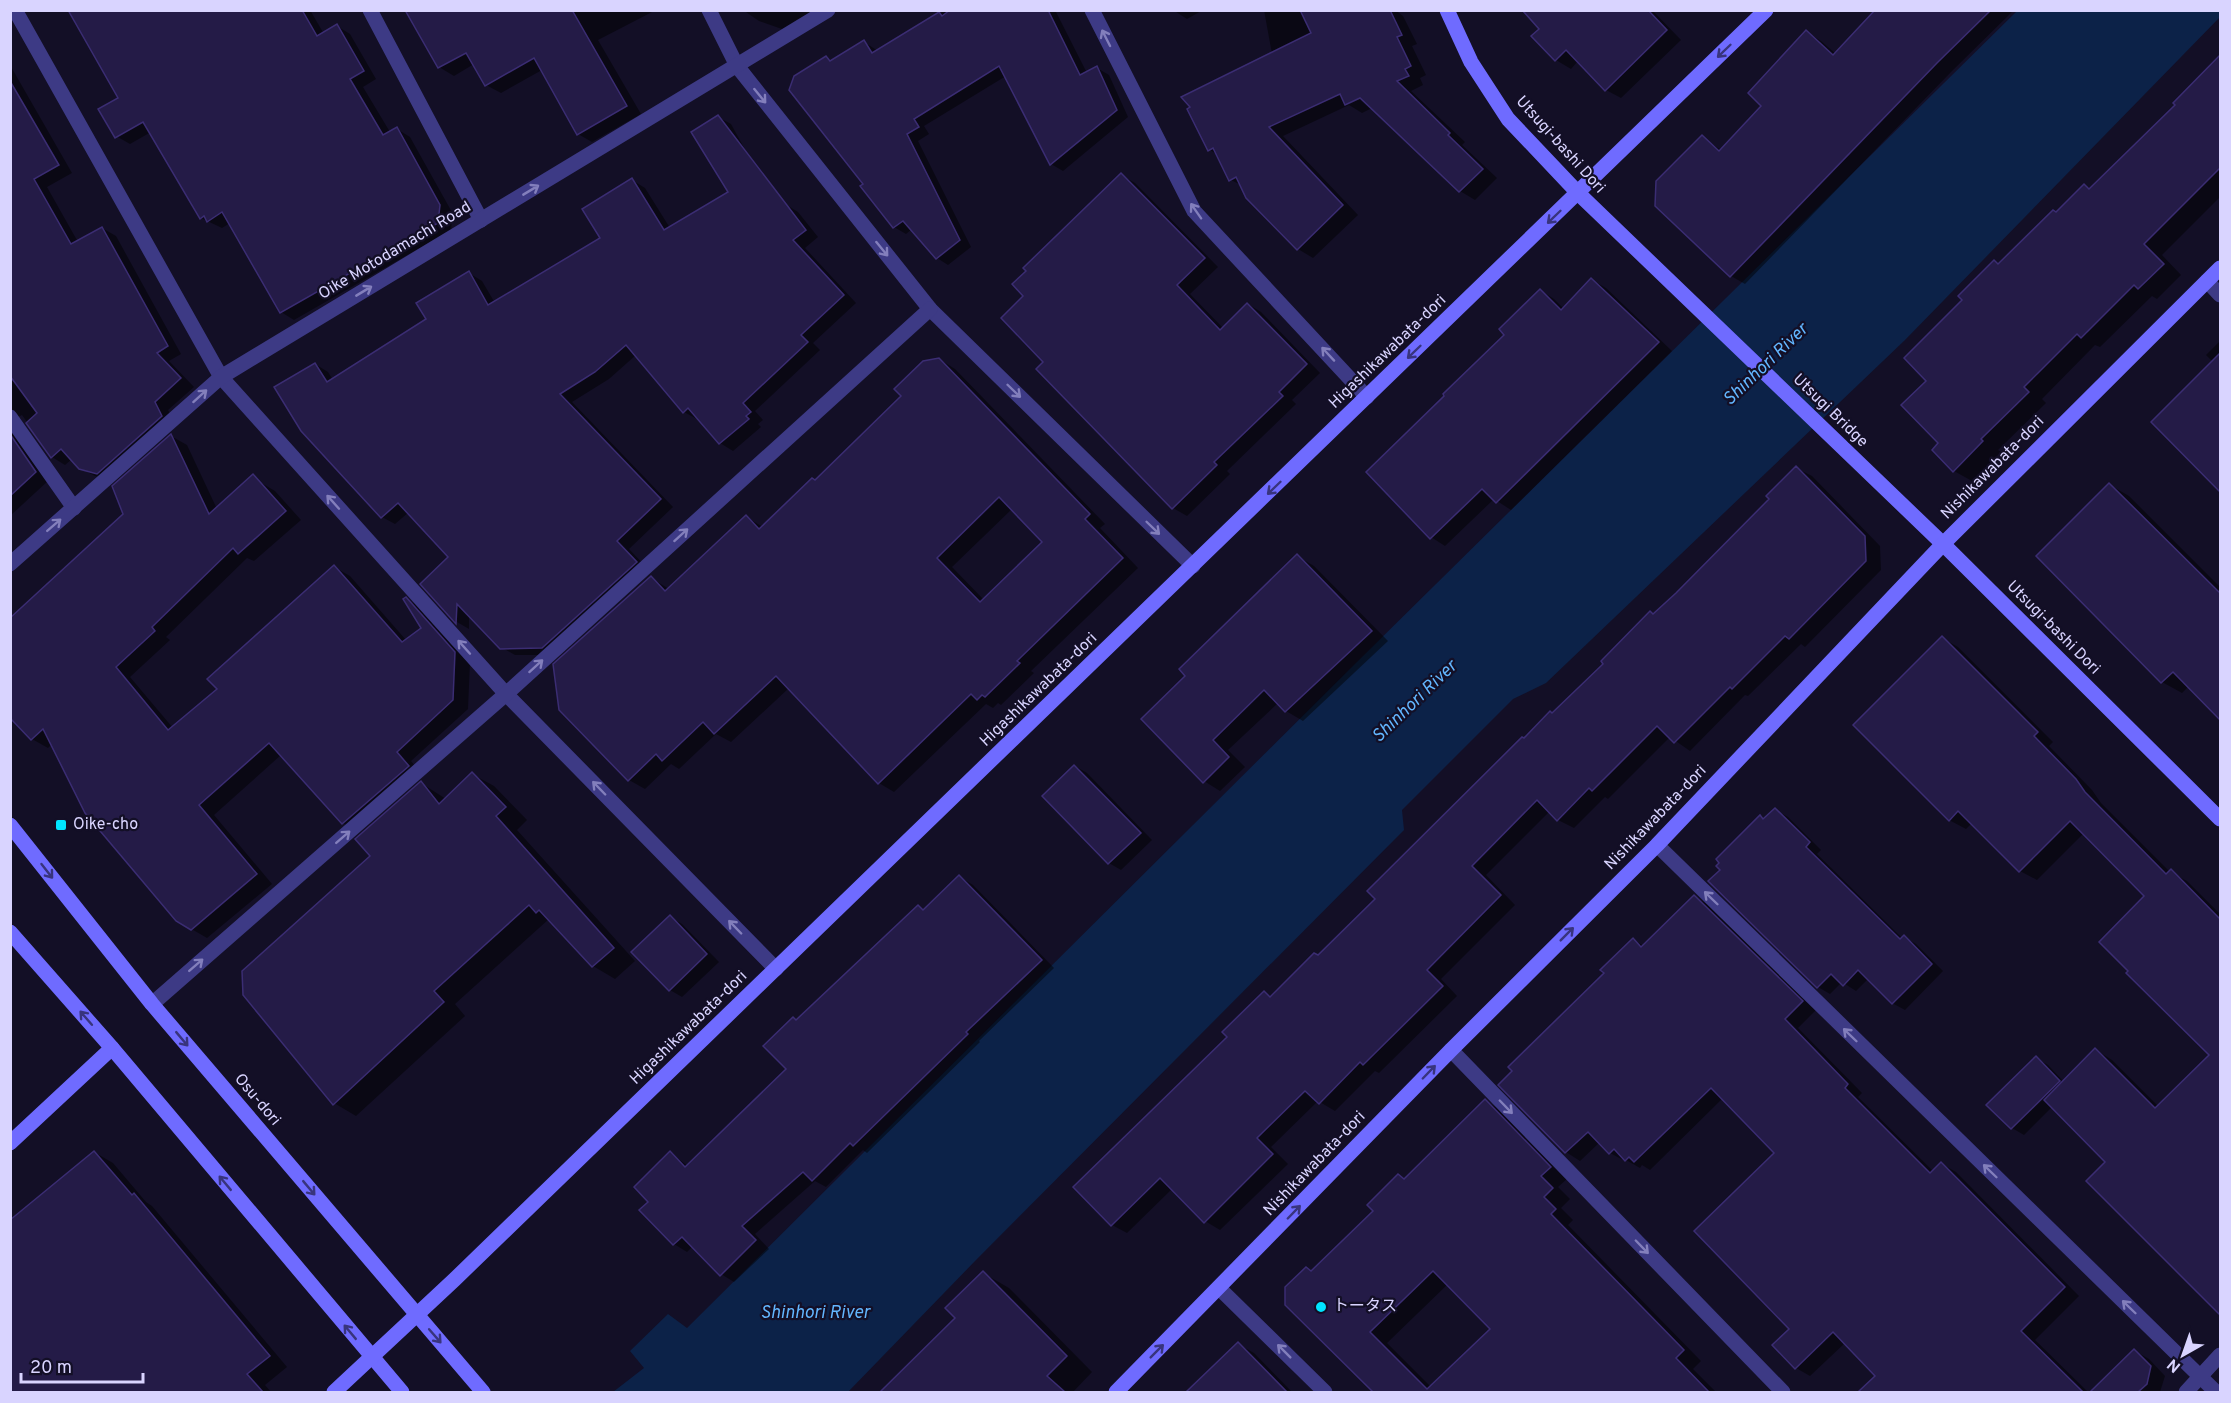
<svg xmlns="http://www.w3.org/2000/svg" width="2231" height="1403" font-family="Overpass,'Noto Sans JP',sans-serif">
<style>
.water{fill:#0c2248}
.shadow{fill:#0007;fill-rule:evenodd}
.building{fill:#241b47;stroke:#3b2d73;stroke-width:1.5;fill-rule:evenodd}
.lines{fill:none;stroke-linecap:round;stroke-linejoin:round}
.street{stroke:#3d3a85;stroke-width:15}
.secondary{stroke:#6f6bff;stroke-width:15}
.oneway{stroke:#837fbc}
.oneway2{stroke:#38347d}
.poi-dot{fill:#00e5ff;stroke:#130f26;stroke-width:2}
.labels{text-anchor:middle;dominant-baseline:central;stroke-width:4.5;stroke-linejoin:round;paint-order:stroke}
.street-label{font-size:16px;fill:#d9d4ff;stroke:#130f26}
.poi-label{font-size:16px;fill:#d9d4ff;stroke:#130f26;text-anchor:start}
.water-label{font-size:18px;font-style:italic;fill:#62b6ff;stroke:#130f26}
</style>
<rect width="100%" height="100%" fill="#130f26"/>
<polygon class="water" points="2017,11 2220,11 2220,17 1905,340 1546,683 1513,699 1402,810 1404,830 976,1260 848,1392 613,1392 644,1368 630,1351 668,1314 687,1328 1363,656"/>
<g class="shadow">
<polygon points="272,10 310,10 324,34 337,26 350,34 376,79 363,87 390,132 397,129 410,137 453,214 451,230 294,320 281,312 230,223 222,228 201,218 151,132 130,144 116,136 120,98"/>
<polygon points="407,10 656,10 598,40 641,114 592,142 578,134 542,70 501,93 486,85 474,64 454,76 439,67"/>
<polygon points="743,10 817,10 796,34 759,21"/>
<polygon points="945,10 1055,10 1087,73 1097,68 1109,75 1128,117 1063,171 1051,164 1006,76 924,126 929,134 918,141 971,247 948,265 937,258 912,229 906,234 894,227 862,187 865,184 826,57 833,61 864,42 878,51"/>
<polygon points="1173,10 1203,10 1187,19"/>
<polygon points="1264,10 1395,10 1403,16 1417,44 1412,46 1426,75 1420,78 1423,85 1411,91 1465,142 1462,145 1497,178 1475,200 1460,191 1372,108 1362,113 1349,105 1283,136 1358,215 1313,258 1298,249 1245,195 1241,185 1231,180 1218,155 1210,150 1272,54"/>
<polygon points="1524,10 1652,10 1681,40 1621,98 1606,90 1578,61 1571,69 1556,60 1541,29"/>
<polygon points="1877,10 2014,10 1952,71 1745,284 1731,276 1702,137 1721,150 1764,106 1807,32 1821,41 1836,54"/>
<polygon points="2220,57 2220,197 2162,255 2181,275 2157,299 2152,296 2100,347 2095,345 2042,399 2046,403 1998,450 2001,452 1972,481 1954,471 1941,443 1928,381 1964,300 1994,262 2000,265 2085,186 2091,189 2177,105 2175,103"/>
<polygon points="10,65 72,173 47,187 78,242 102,228 116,236 181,354 169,361 194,387 168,410 175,424 111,481 95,476 80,468 72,459 65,465 52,457 22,415 18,417 49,480 10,516"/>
<polygon points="718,117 731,124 777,208 785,204 798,212 818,237 805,248 856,303 813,343 820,350 755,411 763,420 758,424 761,427 733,451 720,443 699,418 697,419 684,412 636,355 609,379 572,402 673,507 629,549 649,570 556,655 515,655 501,647 469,615 469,629 457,622 422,584 451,557 409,512 395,524 382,517 302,430 315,364 328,372 333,380 428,320 469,273 482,281 495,303 602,239 632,180 645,188 670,228 730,193"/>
<polygon points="1121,175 1135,183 1218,267 1190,294 1223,328 1248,304 1261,312 1320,373 1292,400 1296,404 1227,471 1230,474 1187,516 1173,508 1045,362 1026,296"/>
<polygon points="1592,280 1606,288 1672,351 1511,510 1494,499 1445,546 1431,537 1506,335 1540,290 1554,299 1564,309"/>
<polygon points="2220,341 2220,491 2153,422 2213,362 2206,355"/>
<path d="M939,359L955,369L1105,524L1100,528L1138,568L1031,671L1034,673L1001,705L998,703L993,708L986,704L894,792L879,783L789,688L731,742L716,734L679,769L671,764L645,789L629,780L651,578L669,589L746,517L763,527L816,481ZM1012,509L1044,542L984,600L952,567Z"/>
<polygon points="171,436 187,445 217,509 258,481 275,491 301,520 254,561 247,558 166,637 170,640 130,677 173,728 219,690 334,567 350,576 406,640 423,628 406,599 422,608 470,662 468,709 411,761 423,776 359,832 343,823 281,755 214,815 272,884 207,938 176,920 52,744 48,748 32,739 125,514"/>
<polygon points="1796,468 1812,476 1880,546 1881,570 1805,647 1801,644 1748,696 1745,695 1690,751 1670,737 1608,799 1605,797 1574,828 1558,820 1550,811 1486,875 1515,905 1441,979 1457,996 1379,1073 1375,1071 1335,1111 1318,1101 1271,1147 1288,1164 1220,1230 1205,1221 1172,1189 1127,1233 1112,1225 1229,1037 1264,993 1272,997 1318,957 1377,899 1524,740 1553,714 1772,499"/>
<polygon points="2110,485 2129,496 2220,587 2220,712 2206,703 2189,686 2182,693 2162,682"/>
<polygon points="1297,556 1314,566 1388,641 1303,721 1286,711 1278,703 1228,750 1245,767 1220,791 1204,781 1187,676"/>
<polygon points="1942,638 1958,647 2053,742 2049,746 2092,790 2101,803 2170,872 2187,881 2220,914 2220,1310 2212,1305 2107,1162 2053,1106 2024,1135 2012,1128 2036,1058 2048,1065 2064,1082 2096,1050 2112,1060 2159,1107 2211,1055 2146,896 2084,833 2037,880 2020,871 1972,823 1966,829 1949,820"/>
<polygon points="1075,766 1087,773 1152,840 1121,870 1109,863 1044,796"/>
<polygon points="472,774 494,786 527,820 517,830 635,961 615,979 593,966 549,919 455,1004 465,1016 356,1116 334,1103 372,856 421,783 446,799"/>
<polygon points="1775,810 1788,817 1821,850 1817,854 1902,938 1904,937 1916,944 1943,971 1905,1010 1892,1003 1868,979 1856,991 1842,982 1830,994 1818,987 1722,870 1760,817 1764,819"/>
<polygon points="960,877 973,885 1054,968 979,1041 980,1042 867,1153 863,1150 826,1187 815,1181 755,1234 769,1249 734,1282 721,1274 693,1246 687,1252 674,1244 650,1202 670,1153 688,1166 788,1069 796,1020 918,907 925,911"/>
<polygon points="1694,897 1709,905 1816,1010 1798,1028 1862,1093 1858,1097 1934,1172 1942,1164 1956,1172 2079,1296 2035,1340 2088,1392 1869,1392 1864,1388 1877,1376 1845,1343 1810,1376 1796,1368 1776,1153 1723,1098 1650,1170 1642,1165 1640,1168 1626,1160 1625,1161 1610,1153 1600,1142 1580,1161 1566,1152 1501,1085 1606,973 1633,940 1644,946"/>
<polygon points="670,917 682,924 719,962 682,997 670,990"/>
<path d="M1485,1101L1503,1111L1568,1178L1558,1187L1570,1199L1561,1208L1573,1220L1568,1225L1701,1361L1693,1369L1716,1392H1375L1287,1304L1312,1272ZM1448,1284L1492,1329L1431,1387L1387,1343Z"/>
<polygon points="94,1152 113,1163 146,1202 152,1206 287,1367 265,1385 271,1392 10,1392 10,1348"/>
<polygon points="983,1273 1009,1288 1092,1372 1073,1392 882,1392 957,1318"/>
<polygon points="1238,1344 1254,1353 1292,1392 1186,1392"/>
<polygon points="2135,1351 2149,1359 2165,1376 2160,1392 2092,1392"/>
</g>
<g class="building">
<polygon points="68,10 302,10 317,36 337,24 364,71 350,79 383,135 397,127 440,205 438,223 280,313 222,212 207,222 204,216 200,219 143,122 115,138 98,109 118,98"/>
<polygon points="405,10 572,10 627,106 577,135 534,58 485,86 466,53 438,68"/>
<polygon points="950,10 1048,10 1080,75 1097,66 1117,110 1050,165 999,66 914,119 919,127 907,134 960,240 936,259 903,221 893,228 860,186 863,184 789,90 794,76 826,56 830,61 864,40 872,53 939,12 942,16"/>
<polygon points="1300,10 1390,10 1402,35 1397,37 1411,66 1405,69 1409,76 1397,81 1450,133 1448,135 1483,169 1459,192 1360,98 1345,105 1340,94 1269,127 1343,205 1297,250 1246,198 1236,177 1229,181 1213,148 1208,151 1187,109 1190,107 1181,97 1311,33"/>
<polygon points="1522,10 1648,10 1667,30 1605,91 1566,50 1555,61 1531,36 1539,29"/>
<polygon points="1875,10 1991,10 1937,63 1730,277 1655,206 1656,181 1702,135 1719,151 1761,106 1748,93 1806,30 1833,55"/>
<polygon points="2220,55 2220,168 2144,244 2164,264 2138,289 2134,285 2081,338 2077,334 2024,387 2029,392 1981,439 1983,441 1953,472 1932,450 1938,443 1901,405 1926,381 1904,358 1962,300 1958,296 1994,260 1998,264 2053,210 2056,212 2084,184 2089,189 2175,105 2173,103"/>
<polygon points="10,81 59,165 34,179 71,244 102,227 168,346 157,353 181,378 155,402 162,416 97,474 79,469 61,449 51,458 26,423 37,413 10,376"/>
<polygon points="718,115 806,230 793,240 844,295 801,335 808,342 743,403 751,412 746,416 749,419 719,444 688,408 683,413 626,345 595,372 560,394 661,499 617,541 637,562 542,648 500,649 457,604 456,624 420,584 448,557 398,503 381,518 301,431 274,387 315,363 327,382 426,319 416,303 469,271 488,305 600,238 582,209 632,178 664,230 728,192 691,132"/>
<polygon points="1121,173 1205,258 1177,285 1220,330 1247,303 1307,364 1279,392 1283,396 1214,462 1217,465 1172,509 1036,369 1043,362 1001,318 1023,296 1012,284 1026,271 1023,268"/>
<polygon points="1591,278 1659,342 1496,503 1482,489 1430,539 1366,472 1444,396 1443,394 1504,335 1499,329 1540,289 1561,310"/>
<polygon points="2220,353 2220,492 2151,422"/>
<path d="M939,358L1090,514L1085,519L1123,558L1017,661L1020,663L985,697L982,695L977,700L971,694L878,784L776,676L714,734L703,722L662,761L656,754L628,781L559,710L553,664L651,576L665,591L746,515L759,529L812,478L815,480L901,396L894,389L923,361ZM999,497L1042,542L980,602L937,558Z"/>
<polygon points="171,434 209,514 253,474 286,511 238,554 233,548 152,627 155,631 116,667 168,730 217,689 207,679 334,565 402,642 421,628 403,599 406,597 455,652 453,700 397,752 409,766 342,824 269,743 199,805 257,874 191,930 176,921 85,813 43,729 31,740 10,718 10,618 123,514 112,486"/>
<polygon points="12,437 36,472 10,496 10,438"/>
<polygon points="1796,466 1865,536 1866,561 1789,639 1785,636 1732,689 1730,687 1674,743 1657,726 1592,791 1589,788 1557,821 1537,800 1472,866 1501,895 1427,970 1443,986 1363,1065 1360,1062 1319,1104 1305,1091 1257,1138 1273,1154 1204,1223 1160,1178 1111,1226 1073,1187 1227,1037 1222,1032 1264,991 1270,997 1314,953 1318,955 1375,899 1367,891 1522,737 1524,738 1550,711 1552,713 1603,664 1601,661 1650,611 1653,614 1676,593 1769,499 1766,496"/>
<polygon points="2109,483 2220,593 2220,720 2173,672 2161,683 2036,556"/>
<polygon points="1297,554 1372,631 1285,712 1264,690 1213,740 1229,757 1203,783 1141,719 1185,676 1179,669"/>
<polygon points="1942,636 2038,732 2034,736 2076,779 2085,792 2166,874 2171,869 2220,919 2220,1315 2086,1181 2105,1162 2044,1100 2095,1048 2155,1108 2209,1055 2126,973 2128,971 2099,942 2144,896 2070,821 2019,872 1958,811 1949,821 1853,725"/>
<polygon points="1074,765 1141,833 1108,864 1042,796"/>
<polygon points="472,772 506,807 496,816 614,948 592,967 539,910 536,913 529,905 434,991 444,1002 333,1105 243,995 242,971 370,856 355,839 421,781 439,804"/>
<polygon points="1775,808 1810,842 1806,847 1900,939 1904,935 1932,964 1892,1004 1858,970 1843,986 1831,974 1817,988 1708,881 1720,870 1716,866 1719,863 1716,859 1760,815 1763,819"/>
<polygon points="959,875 1042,960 966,1032 968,1034 853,1146 850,1143 812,1181 803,1172 742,1226 756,1240 720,1276 682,1237 673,1245 639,1210 648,1202 634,1187 670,1151 685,1167 786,1069 763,1046 793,1017 796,1020 918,905 923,910"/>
<polygon points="1694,895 1803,1001 1785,1019 1848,1084 1845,1088 1930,1173 1941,1162 2065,1287 2021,1331 2083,1392 1858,1392 1875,1376 1833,1332 1795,1369 1772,1345 1789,1329 1694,1231 1774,1153 1711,1088 1634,1162 1629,1157 1625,1161 1614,1149 1609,1154 1588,1132 1565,1153 1498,1085 1512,1071 1508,1067 1604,973 1600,970 1633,938 1641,947"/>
<polygon points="670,915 707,954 669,991 631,952"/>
<polygon points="2036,1056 2060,1081 2011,1129 1986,1105"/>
<path d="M1485,1099L1551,1167L1541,1176L1553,1188L1544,1197L1556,1209L1551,1214L1684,1350L1676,1358L1709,1392H1373L1285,1305V1287L1306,1267L1311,1271L1373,1211L1367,1205L1398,1174L1404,1179ZM1433,1271L1490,1329L1427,1389L1370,1332Z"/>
<polygon points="94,1151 132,1195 134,1193 270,1356 247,1374 263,1392 10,1392 10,1220"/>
<polygon points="983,1271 1067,1356 1047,1376 1065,1392 880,1392 955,1318 945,1308"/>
<polygon points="1238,1342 1287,1392 1186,1392"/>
<polygon points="2134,1349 2151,1366 2147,1384 2138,1392 2090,1392"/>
</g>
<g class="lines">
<g class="street">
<polyline points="15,10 221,377 506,694 776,969"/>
<polyline points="370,10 481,220"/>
<polyline points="709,10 737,66 930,309 1193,566"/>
<polyline points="1092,10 1194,211 1367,397"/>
<polyline points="2207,281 2220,295"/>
<polyline points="10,417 74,508"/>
<polyline points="10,564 221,377 828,10"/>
<polyline points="1657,845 2216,1392"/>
<polyline points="152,1004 506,694 930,309"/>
<polyline points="1451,1050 1783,1392"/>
<polyline points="1219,1288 1325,1392"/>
<polyline points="2186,1392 2220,1355"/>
</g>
<g class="secondary">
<polyline points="1447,10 1471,62 1508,119 1579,194 1943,544 2220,819"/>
<polyline points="10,825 152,1004 483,1392"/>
<polyline points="10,932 112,1048 402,1392"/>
<polyline points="10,1143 112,1048"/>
<polyline points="334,1392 454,1280 1766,10"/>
<polyline points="1116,1392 1451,1050 1657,845 1943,544 2220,268"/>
</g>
</g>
<defs><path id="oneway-shaft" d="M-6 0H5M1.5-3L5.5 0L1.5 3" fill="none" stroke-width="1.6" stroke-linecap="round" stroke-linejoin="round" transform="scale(1.5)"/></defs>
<g class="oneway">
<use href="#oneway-shaft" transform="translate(1106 38) rotate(-117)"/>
<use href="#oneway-shaft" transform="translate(760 96) rotate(51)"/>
<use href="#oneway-shaft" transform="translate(531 190) rotate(-31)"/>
<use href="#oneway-shaft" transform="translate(1196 211) rotate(-125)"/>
<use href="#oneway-shaft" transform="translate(882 249) rotate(51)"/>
<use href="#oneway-shaft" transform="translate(364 291) rotate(-31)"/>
<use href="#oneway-shaft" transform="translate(1328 354) rotate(-133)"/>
<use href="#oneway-shaft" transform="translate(1014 391) rotate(44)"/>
<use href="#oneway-shaft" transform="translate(200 396) rotate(-42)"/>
<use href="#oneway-shaft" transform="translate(333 502) rotate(-132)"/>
<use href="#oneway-shaft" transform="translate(54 525) rotate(-41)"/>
<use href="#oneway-shaft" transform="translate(1153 528) rotate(44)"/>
<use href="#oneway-shaft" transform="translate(681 535) rotate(-42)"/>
<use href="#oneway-shaft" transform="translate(464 647) rotate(-132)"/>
<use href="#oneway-shaft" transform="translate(536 666) rotate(-42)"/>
<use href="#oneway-shaft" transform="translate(599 788) rotate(-134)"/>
<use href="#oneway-shaft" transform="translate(343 837) rotate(-41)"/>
<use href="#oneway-shaft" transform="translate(1711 898) rotate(-136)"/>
<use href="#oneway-shaft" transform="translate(735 927) rotate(-134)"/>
<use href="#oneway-shaft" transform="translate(196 965) rotate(-41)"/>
<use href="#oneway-shaft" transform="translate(1850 1035) rotate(-136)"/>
<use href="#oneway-shaft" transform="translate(1506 1107) rotate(46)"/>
<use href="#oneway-shaft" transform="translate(1990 1171) rotate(-136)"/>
<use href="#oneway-shaft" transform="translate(1642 1247) rotate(46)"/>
<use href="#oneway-shaft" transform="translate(2129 1307) rotate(-136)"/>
<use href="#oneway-shaft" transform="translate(1284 1351) rotate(-135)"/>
</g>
<g class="oneway2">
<use href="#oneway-shaft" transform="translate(1724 51) rotate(136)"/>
<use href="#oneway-shaft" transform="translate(1554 217) rotate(136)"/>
<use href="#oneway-shaft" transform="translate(1414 352) rotate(136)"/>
<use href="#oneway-shaft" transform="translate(1274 488) rotate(136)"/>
<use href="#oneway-shaft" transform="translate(47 871) rotate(52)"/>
<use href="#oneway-shaft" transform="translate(1567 934) rotate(-45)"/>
<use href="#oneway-shaft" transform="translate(86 1018) rotate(-131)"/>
<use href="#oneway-shaft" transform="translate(182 1039) rotate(50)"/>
<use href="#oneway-shaft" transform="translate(1429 1072) rotate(-46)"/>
<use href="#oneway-shaft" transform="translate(225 1183) rotate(-130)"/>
<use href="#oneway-shaft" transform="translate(309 1188) rotate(50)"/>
<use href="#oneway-shaft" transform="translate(1294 1212) rotate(-46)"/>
<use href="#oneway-shaft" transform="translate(350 1332) rotate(-130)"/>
<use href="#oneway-shaft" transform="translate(435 1336) rotate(49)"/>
<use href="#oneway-shaft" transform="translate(1157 1351) rotate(-45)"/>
</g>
<g class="poi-dot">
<rect x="55" y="819" width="12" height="12" rx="3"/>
<circle cx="1321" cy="1307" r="6"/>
</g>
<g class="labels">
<g class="street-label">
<text transform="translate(1560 145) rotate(48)">Utsugi-bashi Dori</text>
<text transform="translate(395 251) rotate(-31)">Oike Motodamachi Road</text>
<text transform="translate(1388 352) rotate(-44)">Higashikawabata-dori</text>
<text transform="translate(1830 411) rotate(44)">Utsugi Bridge</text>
<text transform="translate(1993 468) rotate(-45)">Nishikawabata-dori</text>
<text transform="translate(2053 628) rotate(45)">Utsugi-bashi Dori</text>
<text transform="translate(1039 690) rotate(-44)">Higashikawabata-dori</text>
<text transform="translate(1656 818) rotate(-46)">Nishikawabata-dori</text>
<text transform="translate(689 1028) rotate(-44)">Higashikawabata-dori</text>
<text transform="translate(257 1100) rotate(50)">Osu-dori</text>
<text transform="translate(1315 1164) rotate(-46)">Nishikawabata-dori</text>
</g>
<g class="poi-label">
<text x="73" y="825">Oike-cho</text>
<text x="1333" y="1307">トータス</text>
</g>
<g class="water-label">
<text transform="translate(1766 365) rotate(-44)">Shinhori River</text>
<text transform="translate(1415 702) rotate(-44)">Shinhori River</text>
<text x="815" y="1313">Shinhori River</text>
</g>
</g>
<rect width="2231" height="1403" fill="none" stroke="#d9d4ff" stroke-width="24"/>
<g transform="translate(2183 1355) rotate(220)" stroke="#130f26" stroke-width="4.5" paint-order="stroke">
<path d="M0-4.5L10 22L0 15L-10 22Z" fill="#d9d4ff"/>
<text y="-9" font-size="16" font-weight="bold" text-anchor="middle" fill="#d9d4ff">N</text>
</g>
<path d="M21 1373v9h122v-9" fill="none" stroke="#d9d4ff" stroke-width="3"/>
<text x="30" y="1373" font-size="18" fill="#d9d4ff" stroke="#130f26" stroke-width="4.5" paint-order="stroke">20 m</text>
</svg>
